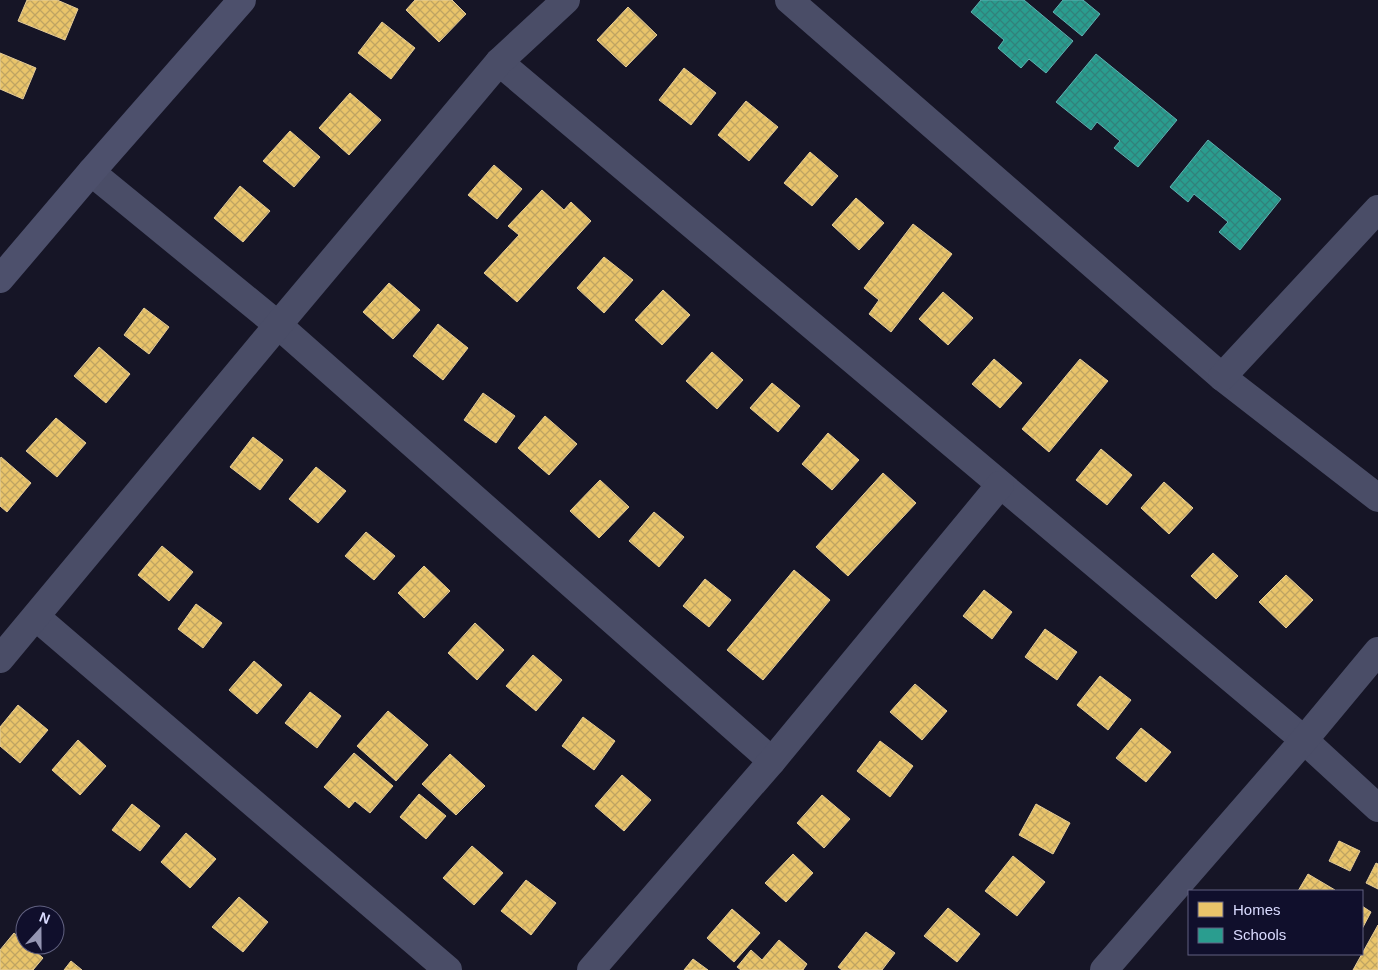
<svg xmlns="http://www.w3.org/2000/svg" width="1378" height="970" font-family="Helvetica,sans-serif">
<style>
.homes{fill:url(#homes-cross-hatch);stroke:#e4cb97}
.schools{fill:url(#schools-cross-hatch);stroke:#5fb0b1}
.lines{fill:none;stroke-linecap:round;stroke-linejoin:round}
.street{stroke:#4a4d67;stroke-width:28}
.secondary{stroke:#4d506c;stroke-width:28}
</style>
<defs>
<pattern id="homes-cross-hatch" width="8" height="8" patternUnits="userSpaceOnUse" patternTransform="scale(1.25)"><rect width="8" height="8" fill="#e9c46a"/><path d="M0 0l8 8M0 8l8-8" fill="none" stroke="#bfa462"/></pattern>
<pattern id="schools-cross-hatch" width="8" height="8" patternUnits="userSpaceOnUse" patternTransform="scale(1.25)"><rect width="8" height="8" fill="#2a9d8f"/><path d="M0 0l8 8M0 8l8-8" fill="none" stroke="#31827b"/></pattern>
</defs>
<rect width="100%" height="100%" fill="#161526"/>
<g class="homes">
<polygon points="27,0 57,0 78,9 65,40 18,21"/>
<polygon points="415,0 452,0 466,14 439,42 406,10"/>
<polygon points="628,7 657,35 626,67 597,40"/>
<polygon points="382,22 415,48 391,79 358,53"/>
<polygon points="0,53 36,68 23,99 0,89"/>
<polygon points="684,68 716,93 691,125 659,100"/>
<polygon points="350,93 381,120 349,155 319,128"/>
<polygon points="746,101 778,127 749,161 718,135"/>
<polygon points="290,131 320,157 294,187 263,161"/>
<polygon points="810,152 838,176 812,206 784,183"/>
<polygon points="494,165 522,189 497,219 468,195"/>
<polygon points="240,186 270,211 243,242 214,218"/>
<polygon points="542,190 564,210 571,202 591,221 517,302 484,273 519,235 508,226"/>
<polygon points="856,198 884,223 859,250 832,225"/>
<polygon points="913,224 952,254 891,332 869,314 879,300 864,288"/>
<polygon points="604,257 633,280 604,313 577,288"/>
<polygon points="389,283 420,310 393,339 363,312"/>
<polygon points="663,290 690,315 662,345 635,320"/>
<polygon points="943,292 973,318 948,345 919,319"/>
<polygon points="144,308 169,327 149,354 124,335"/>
<polygon points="438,324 468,348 443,380 413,356"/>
<polygon points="99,347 130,374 106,403 74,376"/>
<polygon points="712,352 743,380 717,409 686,381"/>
<polygon points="994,359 1022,383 1000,408 972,384"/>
<polygon points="1080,359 1108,381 1049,452 1022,429"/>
<polygon points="772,383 800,406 778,432 750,408"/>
<polygon points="483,393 515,416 496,443 464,420"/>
<polygon points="545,416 577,444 549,475 518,448"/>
<polygon points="56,418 86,443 57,477 26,451"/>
<polygon points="828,433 859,460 832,490 802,464"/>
<polygon points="253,437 283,460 260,490 230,467"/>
<polygon points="1101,449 1132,475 1107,505 1076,480"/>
<polygon points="1,457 31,483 7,512 0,506 0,459"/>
<polygon points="316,467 346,491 318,523 289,499"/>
<polygon points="883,473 916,503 848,576 816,547"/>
<polygon points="600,480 629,507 599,538 570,511"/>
<polygon points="1164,482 1193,508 1169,534 1141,508"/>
<polygon points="654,512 684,537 659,567 629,541"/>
<polygon points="366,532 395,556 374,580 345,556"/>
<polygon points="162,546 193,572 169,601 138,575"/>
<polygon points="1213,553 1238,576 1216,599 1191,576"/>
<polygon points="424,566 450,591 424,618 398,593"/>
<polygon points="794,570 830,600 763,680 727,650"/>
<polygon points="1286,575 1313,600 1286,628 1259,602"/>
<polygon points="705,579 731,600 709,627 683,606"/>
<polygon points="984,590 1012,612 992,639 963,616"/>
<polygon points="196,604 222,623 203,648 178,629"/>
<polygon points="475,623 504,650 477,680 448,653"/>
<polygon points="1045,629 1077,652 1057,680 1025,657"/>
<polygon points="533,655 562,680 536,711 506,686"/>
<polygon points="254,661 282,685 257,714 229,690"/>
<polygon points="1100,676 1131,700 1108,730 1077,705"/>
<polygon points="915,684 947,711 922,740 890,712"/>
<polygon points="310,692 341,716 317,748 285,723"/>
<polygon points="18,705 48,730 20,763 0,746 0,727"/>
<polygon points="388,711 428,745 396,781 357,746"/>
<polygon points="583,717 615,741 594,770 562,746"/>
<polygon points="1141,728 1171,752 1146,782 1116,758"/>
<polygon points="78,740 106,766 80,795 52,770"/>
<polygon points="880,741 913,766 890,797 857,771"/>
<polygon points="354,753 393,786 370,813 355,801 349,808 324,787"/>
<polygon points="450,754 485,786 456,815 422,784"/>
<polygon points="622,775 651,800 624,831 595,806"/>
<polygon points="419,794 446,816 426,839 400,817"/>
<polygon points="822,795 850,819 824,848 797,823"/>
<polygon points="132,804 160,826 140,851 112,830"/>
<polygon points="1036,804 1070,823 1053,854 1019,835"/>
<polygon points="186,833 216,859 190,888 161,862"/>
<polygon points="1339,841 1360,851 1350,871 1329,861"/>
<polygon points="472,846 503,873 474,905 443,878"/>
<polygon points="793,854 813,873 786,902 765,883"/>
<polygon points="1013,856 1045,882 1017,916 985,891"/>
<polygon points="1376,863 1378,864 1378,889 1366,883"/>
<polygon points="1308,874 1335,890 1334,891 1298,891"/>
<polygon points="526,880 556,903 531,935 501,911"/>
<polygon points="239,897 268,922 243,952 212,927"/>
<polygon points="1362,906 1371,912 1362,929"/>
<polygon points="948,908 980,934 957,962 924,936"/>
<polygon points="732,909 760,933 734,962 707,938"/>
<polygon points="1378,925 1378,970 1353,970"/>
<polygon points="866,932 895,953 882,970 842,970 838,967"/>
<polygon points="14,933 25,942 25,945 28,945 43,958 33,970 0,970 0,950"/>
<polygon points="779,940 807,964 803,970 741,970 737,967 751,950 762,960"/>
<polygon points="693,959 708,970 684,970"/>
<polygon points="71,961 82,970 64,970"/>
</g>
<g class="schools">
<polygon points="981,0 1024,0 1073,41 1046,73 1029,59 1021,68 998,48 1004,40 971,12"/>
<polygon points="1063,0 1083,0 1100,14 1082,36 1053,12"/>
<polygon points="1096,54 1177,120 1138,167 1114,148 1120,141 1097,122 1091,130 1056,102"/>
<polygon points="1208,140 1281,199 1240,250 1219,232 1228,222 1194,194 1188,202 1170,187"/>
</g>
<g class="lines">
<g class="street">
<polyline points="789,0 1222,377 1378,498"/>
<polyline points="499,62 1304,740 1378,808"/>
<polyline points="91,172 278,325 772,761"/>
<polyline points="1222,377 1378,209"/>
<polyline points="36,617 448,970"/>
<polyline points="0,659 278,325 499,62 566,0"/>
<polyline points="591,970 772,761 1000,485"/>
<polyline points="1104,970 1304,740 1378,651"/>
</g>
<polyline class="secondary" points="0,279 91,172 242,0"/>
</g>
<rect x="1188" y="890" width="175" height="65" fill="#100f2c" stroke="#616180"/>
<rect x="1198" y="902" width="25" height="15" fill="#e9c46a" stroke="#616180"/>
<text x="1233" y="915" font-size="15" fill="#dadbff">Homes</text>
<rect x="1198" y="928" width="25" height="15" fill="#2a9d8f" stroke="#616180"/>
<text x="1233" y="940" font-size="15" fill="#dadbff">Schools</text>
<g transform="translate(40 930) rotate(21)"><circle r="24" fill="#100f2c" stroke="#616180"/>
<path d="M0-4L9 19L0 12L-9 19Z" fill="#9596b3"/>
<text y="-8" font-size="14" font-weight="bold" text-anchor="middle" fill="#dadbff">N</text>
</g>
</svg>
